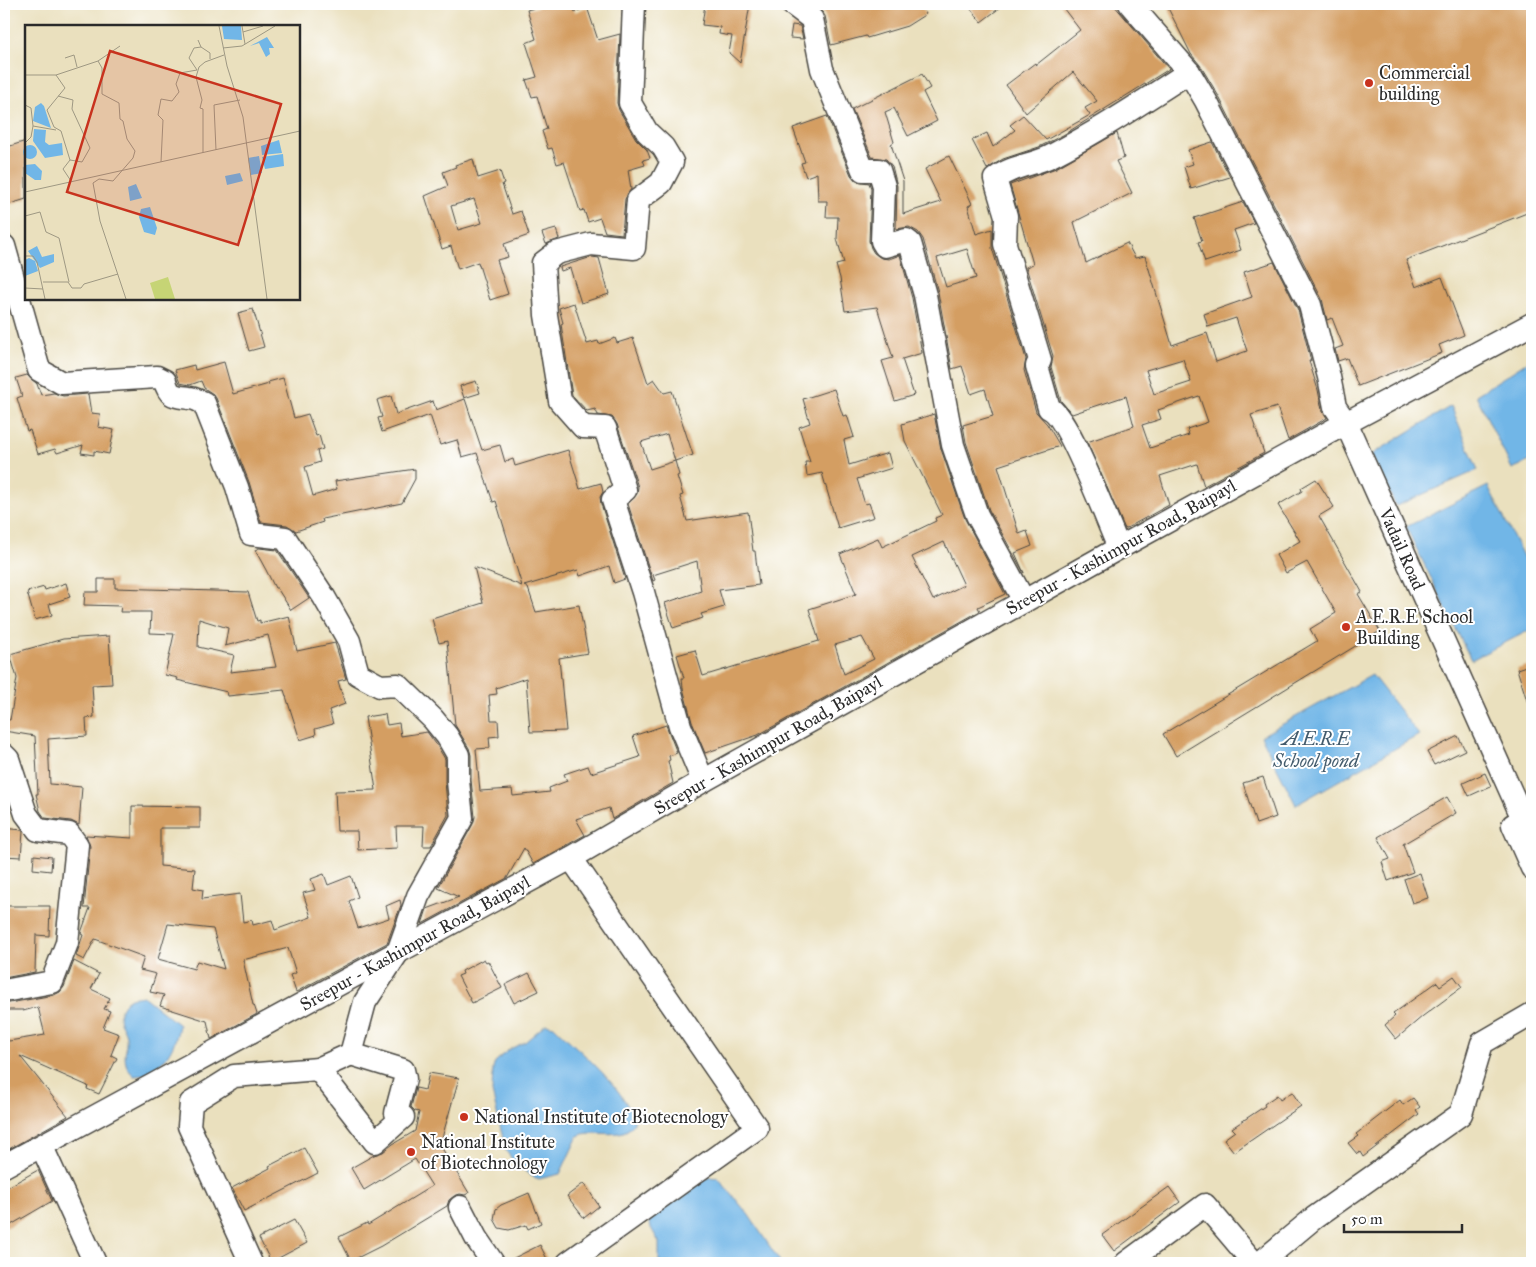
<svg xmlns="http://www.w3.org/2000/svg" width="1536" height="1267" font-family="'IM FELL Great Primer',serif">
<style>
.water{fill:#71b6e7;stroke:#4e7089}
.building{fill:#d49e62;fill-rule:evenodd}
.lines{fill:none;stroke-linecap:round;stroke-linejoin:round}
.minor-casing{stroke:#484641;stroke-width:25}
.minor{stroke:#fff;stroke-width:22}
.poi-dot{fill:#c8321e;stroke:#fff;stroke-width:2}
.labels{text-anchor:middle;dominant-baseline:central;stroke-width:4;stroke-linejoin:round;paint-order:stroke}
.poi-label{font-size:18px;fill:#2b2b2b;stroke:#fff;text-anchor:start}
.street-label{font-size:18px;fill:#2b2b2b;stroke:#fff}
.water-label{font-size:19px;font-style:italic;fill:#445c6d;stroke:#fff}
.inset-road{fill:none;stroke:#9e9883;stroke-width:1}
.view{fill:#c8321e;fill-opacity:0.15;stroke:#c8321e;stroke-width:2.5}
.inset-edge{fill:none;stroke:#2b2b2b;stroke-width:2.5}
</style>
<rect width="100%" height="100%" fill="#fff"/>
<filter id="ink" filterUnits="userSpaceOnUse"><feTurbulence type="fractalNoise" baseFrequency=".02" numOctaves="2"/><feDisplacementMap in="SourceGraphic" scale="10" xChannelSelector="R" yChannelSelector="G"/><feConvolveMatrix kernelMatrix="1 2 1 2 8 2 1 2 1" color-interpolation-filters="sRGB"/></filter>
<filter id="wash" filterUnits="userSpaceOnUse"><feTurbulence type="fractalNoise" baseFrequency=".0096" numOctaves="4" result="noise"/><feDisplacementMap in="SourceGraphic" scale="20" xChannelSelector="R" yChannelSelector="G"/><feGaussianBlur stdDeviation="1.12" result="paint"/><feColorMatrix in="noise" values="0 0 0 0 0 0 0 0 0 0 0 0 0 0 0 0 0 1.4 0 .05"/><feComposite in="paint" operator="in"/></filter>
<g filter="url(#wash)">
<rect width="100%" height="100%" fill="#eae0be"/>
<g class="water">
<polygon points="1532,359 1532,460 1512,469 1476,395"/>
<polygon points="1451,406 1478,470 1396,506 1371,455"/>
<polygon points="1488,486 1532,574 1532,629 1471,660 1406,527"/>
<polygon points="1372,675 1419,735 1296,805 1261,736"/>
<path d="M143,996L179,1025C176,1048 159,1076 134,1076C120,1062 127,1054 126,1036C125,1030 122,1027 120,1022C117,1013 123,1002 131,998C134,997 139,997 143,996Z"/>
<path d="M546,1024L554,1026C583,1055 619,1082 635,1120C627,1144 593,1127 578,1136L560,1174L539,1179L531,1176L515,1163L506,1151L492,1092L493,1069L495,1062L510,1049L525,1042Z"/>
<polygon points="710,1177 718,1178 748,1214 781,1263 659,1263 659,1242 651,1228 649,1218 701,1181"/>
</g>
<g id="blocks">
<g class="building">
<polygon points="548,4 572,4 575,12 587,7 598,40 620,34 617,103 619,110 636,139 647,150 650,158 643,160 645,165 628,170 631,189 625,199 622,234 605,232 600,218 588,222 584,210 580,211 564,162 557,164 552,148 548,149 542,131 547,129 537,96 532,97 526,80 537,77 526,43 536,39 527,10"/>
<polygon points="705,4 750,4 740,63 729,53 732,36 719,34 720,27 702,25"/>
<polygon points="836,4 920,4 926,14 907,26 867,38 866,36 831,45 825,16 820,9"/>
<polygon points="967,4 1005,4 981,22"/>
<polygon points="1060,4 1113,4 1169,69 1063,135 1039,147 1003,159 987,169 972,140 987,133 993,147 1015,130 1010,125 1023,115 1046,140 1090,115 1085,108 1097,101 1073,72 1026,113 1006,85 1035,63 1036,65 1080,30"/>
<polygon points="1166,4 1532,4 1532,211 1406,260 1416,287 1442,277 1464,335 1439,345 1442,353 1358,386 1347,358 1338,361 1335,349 1343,346 1332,318 1327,320 1322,299 1218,95 1200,65 1191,54"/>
<polygon points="792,25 800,26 803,39 790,38"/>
<path d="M922,74L930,88L923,92L937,121L908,136L894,108L885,112L894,142L891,144L903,181V214L941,202L925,169L949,156L969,197L972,204L968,206L976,234L992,229V248L1026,359L1024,370L1036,412L1047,424L1060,446L998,466L1019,534L1027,531L1032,546L1015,553L1024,573L989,510L966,442L963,425L993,416L985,389L971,394L962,366L952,369L938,292L923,239L918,232L909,227L896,229L897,186L892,166L886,159L872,157L852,109ZM967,249L976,278L946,287L937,258Z"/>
<polygon points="827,116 851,175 856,181 869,183 871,188 869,241 871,248 874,253 881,258 889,259 900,255 912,298 922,353 902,359 914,395 895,401 882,361 893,358 877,307 845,311 840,278 836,265 844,263 837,239 838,217 826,217 827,201 818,201 817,173 806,177 801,163 805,162 793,128"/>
<path d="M1117,133L1124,158L1116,161L1132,193L1074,222L1086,263L1127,243L1135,258L1145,256L1172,345L1207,333L1216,362L1247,351L1236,318L1208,327L1204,314L1252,297L1244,272L1274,262L1298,310L1311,361H1309L1318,390L1322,410L1327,418L1288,440L1277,407L1251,415L1264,453L1204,486L1197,464L1160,476L1169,505L1125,529L1087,442L1134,426L1126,396L1072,414L1061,401L1051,367L1053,356L1026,267L1033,264L1010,185L1056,168ZM1183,359L1191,382L1154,394L1146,370ZM1199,396L1208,422L1187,429L1189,435L1150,448L1142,425L1161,419L1158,410Z"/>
<polygon points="26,141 26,199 4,206 4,148"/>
<polygon points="1212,142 1230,177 1191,189 1184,167 1193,164 1188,150"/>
<path d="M473,159L478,178L500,171L504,183L502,184L512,214L521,211L529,235L504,244L508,257L497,260L508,294L490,300L478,262L458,269L451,246L442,249L425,196L448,186L443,172L456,167L455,165ZM474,199L482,223L458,230L451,206Z"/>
<polygon points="1243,202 1254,223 1234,230 1241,250 1205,262 1198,242 1202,241 1194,218"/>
<polygon points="556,229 559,239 546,244 542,233"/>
<polygon points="592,257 599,258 609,294 581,303 570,268 561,271 560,267"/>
<polygon points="574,303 587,344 598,341 599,344 615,338 617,343 633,338 648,383 654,379 664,393 672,391 693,455 675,461 667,434 641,442 650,469 675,461 679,475 677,476 683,495 680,496 687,521 748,512 753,551 755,551 759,585 719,590 724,607 701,614 703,618 673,628 665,603 701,591 697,561 653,575 655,580 653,581 628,504 637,494 638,487 617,424 612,417 598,415 595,409 587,411 572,395 561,324 563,323 559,308"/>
<polygon points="253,309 264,347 249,351 238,313"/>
<polygon points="224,362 233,394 269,384 268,382 283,378 294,418 308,414 316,436 319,435 323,449 317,451 320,462 305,467 313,496 337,489 335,481 415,469 415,479 402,503 322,519 323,522 296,531 287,525 261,522 249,482 216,398 213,394 204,388 201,381 190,385 180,383 175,370 194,365 195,370"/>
<polygon points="27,375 37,384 41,395 54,393 63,396 88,394 91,413 100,414 98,427 114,430 109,454 94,451 94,455 81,453 83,445 57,453 55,449 38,454 30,430 27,431 17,398 22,396 16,378"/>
<polygon points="476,381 480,393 464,398 460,386"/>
<polygon points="834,389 843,416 847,415 854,437 844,440 849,465 888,453 892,468 857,479 865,504 869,503 874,517 838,528 822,473 807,476 805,462 810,462 799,427 810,423 803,399"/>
<polygon points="391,396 396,414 433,401 436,410 465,399 482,450 500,445 505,462 513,459 515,466 568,450 580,489 601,483 603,492 600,497 601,504 625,579 614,583 609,566 580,576 578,570 524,586 528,588 536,612 579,605 588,653 559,658 566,731 530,732 526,678 496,688 497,694 489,695 491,720 498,720 499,736 489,737 490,748 476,749 480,791 512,789 513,796 550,792 549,788 567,781 564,774 588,766 591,773 640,757 633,736 666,725 677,753 669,756 670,760 668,761 673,783 612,819 609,808 576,819 585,835 533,864 524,848 507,878 422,924 427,909 459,897 438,888 473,824 475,817 471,780 471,755 469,748 455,725 447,641 439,643 432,619 483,603 474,567 522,586 496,501 493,502 477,453 462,457 457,440 440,445 430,415 382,432 378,418 382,417 377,400"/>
<path d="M934,414L941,449L965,519L1005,594L978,607L980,611L758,735L705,753L692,722L683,688L682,678H684L677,655L695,650L703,676L819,641L809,609L856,594L840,554L878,538L882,547L936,521L935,518L942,515L905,441L902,424ZM944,542L964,585L933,600L912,557ZM862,637L874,659L844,674L835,645Z"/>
<polygon points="1316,479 1334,507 1319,516 1362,592 1358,594 1380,631 1176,756 1163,734 1317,641 1310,629 1336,613 1307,562 1286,573 1276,555 1300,541 1278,505 1302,491 1301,488"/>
<polygon points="259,548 277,550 309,598 291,610 277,588 275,588 266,570 255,550"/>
<path d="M98,579H115V588L248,592L257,621L260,620V623L289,616L297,651L335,643L346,679L338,681L345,704L329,710L333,724L315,729L316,735L300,740L284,690L228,696L227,692L177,680L178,678L165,675L174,634L150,633L151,612H120L121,606L84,605L85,592H98ZM199,619L228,628L225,646L268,635L276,667L230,672L234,655L198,647Z"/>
<polygon points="66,583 70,597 49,604 52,615 35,620 27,592 44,587 45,590"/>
<polygon points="109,636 112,684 92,685 94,717 86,718 87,736 48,739 50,784 82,787 79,825 71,821 45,818 40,811 36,794 38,794 35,736 4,731 4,719 10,720 17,678 10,654 63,639"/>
<polygon points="1532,664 1532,707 1529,707 1517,669"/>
<polygon points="385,714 387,725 399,723 401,736 427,732 436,744 445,759 445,782 448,815 431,846 423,846 424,826 396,826 397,848 358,850 357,831 337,831 335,791 376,790 365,717"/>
<polygon points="1458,736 1465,750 1434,765 1427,752"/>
<polygon points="1485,773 1491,786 1469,796 1463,783"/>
<polygon points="1263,777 1276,817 1256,824 1243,783"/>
<polygon points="1447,797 1456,813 1403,844 1413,872 1388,881 1382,862 1390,859 1378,837"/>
<path d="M132,806L200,807V828H160V866L195,869L193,888L203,890L202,899L240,894L243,922L252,920L253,925L272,920L275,930L311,917L303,893L315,890L311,879L324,874L328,885L351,876L358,897L349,901L358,928L389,918L386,906L400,900L401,905L387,943L296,992L290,975L296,973L288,948L243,960L253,1005H254L257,1014L211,1039L207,1021L160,1006L164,995L150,992L156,974L140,970L144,957L95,939L84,960L76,956L83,935L81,934L82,930L90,908H84L90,846L86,835L132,838ZM168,924L213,929L224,969L197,961L194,969L158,959Z"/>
<polygon points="4,828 22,830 23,832 21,857 4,856"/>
<polygon points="34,855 52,857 51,871 33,869"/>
<polygon points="1420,873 1428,898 1412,903 1404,879"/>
<polygon points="4,906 50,906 49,936 36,935 35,972 4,978"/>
<polygon points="484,959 486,962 488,961 502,988 472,1003 458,976 463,974 462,971"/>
<polygon points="74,961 99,974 91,989 110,998 104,1009 110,1011 103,1028 119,1034 111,1055 117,1058 99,1094 87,1089 88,1086 20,1056 68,1116 9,1149 4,1142 4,1035 9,1041 45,1035 38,1007 23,1011 23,1010 4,1010 4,1004 54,995 60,992 64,987"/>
<polygon points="529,973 539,991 514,1003 505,985"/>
<polygon points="1454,976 1462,987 1423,1016 1396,1039 1385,1025 1395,1016 1393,1014 1437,982 1440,986"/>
<polygon points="429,1073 459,1078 440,1145 469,1193 465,1195 460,1194 454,1196 449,1200 447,1206 381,1246 351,1261 339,1237 367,1223 368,1225 432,1186 415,1159 364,1190 351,1168 374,1155 383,1152 393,1144 415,1131 419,1112 415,1111 411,1107 416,1088 425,1090"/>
<polygon points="1292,1092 1301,1106 1234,1152 1224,1139 1235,1131 1232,1128 1265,1106 1264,1104 1277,1095 1280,1100"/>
<polygon points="1413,1098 1420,1107 1416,1110 1419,1114 1363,1157 1360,1152 1357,1154 1348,1143 1358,1136 1356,1134 1400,1100 1403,1105"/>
<polygon points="304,1148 318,1173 244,1211 232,1188 270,1168 269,1166"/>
<polygon points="38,1170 52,1201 4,1229 4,1189"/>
<polygon points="584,1183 599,1206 584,1218 567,1196"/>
<polygon points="1169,1187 1180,1202 1114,1251 1102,1235"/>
<polygon points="529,1193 541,1223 528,1229 526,1225 509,1230 499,1228 494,1219 496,1209 501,1205"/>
<polygon points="294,1220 307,1243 271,1262 259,1238"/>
<polygon points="540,1245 549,1263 506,1263 506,1262"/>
</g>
</g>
</g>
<g filter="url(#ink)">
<use href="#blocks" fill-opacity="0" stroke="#484641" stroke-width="1"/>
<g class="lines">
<g class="minor-casing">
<g id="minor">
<polyline points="634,4 630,103 647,132 663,147 672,162 661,183 638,200 634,248 591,244 556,253 543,263 546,315 560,401 583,427 605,428 625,490 613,500 643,592 680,726 703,781"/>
<polyline points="792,4 812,19 822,69 863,170 879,170 884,186 882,241 885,246 906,240 910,243 925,295 953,445 977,515 1024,601"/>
<polyline points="1130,4 1189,72 1206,101 1310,305 1329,377 1335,407 1346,423 1532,839"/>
<path d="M4,246L39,370L62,383L157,377L165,381C169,397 175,396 189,398C194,398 199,401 204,403L237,487L251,534L285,538L324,597L349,641L358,674L380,686L398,685L433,719L447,736L458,755V781L462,818L418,896L398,952L365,1002L351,1054L318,1069L234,1076L191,1103L189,1126L251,1263"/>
<path d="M1119,548C1108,523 1068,416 1049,408L1037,366L1040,360L1005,244L1006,216L995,179C1011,166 1033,165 1051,156C1099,131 1144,101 1189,72"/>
<polyline points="4,755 8,759 26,814 38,830 69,834 77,845 67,943 52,982 4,991"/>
<polyline points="1513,825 1532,868"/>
<polyline points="318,1069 375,1142 403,1117 396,1113 405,1079 403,1070 351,1054"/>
<polyline points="42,1147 95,1263"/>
<polyline points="4,1166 571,858 703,781 1119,548 1346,423 1532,324"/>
<polyline points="460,1207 476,1238 493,1263"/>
<polyline points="568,1263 757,1128 571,858"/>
<polyline points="1126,1263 1205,1205 1254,1263"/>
<polyline points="1260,1263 1314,1218 1461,1114 1482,1043 1532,1014"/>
</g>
</g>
<use href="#minor" class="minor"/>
</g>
</g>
<g class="poi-dot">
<circle cx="1369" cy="83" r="5"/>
<circle cx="1346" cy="627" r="5"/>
<circle cx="464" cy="1117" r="5"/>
<circle cx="411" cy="1152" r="5"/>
</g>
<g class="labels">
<g class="poi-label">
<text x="1379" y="73">Commercial<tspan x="1379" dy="21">building</tspan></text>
<text x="1356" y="617">A.E.R.E School<tspan x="1356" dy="21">Building</tspan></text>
<text x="474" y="1117">National Institute of Biotecnology</text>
<text x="421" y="1142">National Institute<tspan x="421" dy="21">of Biotechnology</tspan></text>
</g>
<g class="street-label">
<text transform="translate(1121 547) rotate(-29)">Sreepur - Kashimpur Road, Baipayl</text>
<text transform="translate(1402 549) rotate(66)">Vadail Road</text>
<text transform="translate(768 745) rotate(-30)">Sreepur - Kashimpur Road, Baipayl</text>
<text transform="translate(415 943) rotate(-29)">Sreepur - Kashimpur Road, Baipayl</text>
</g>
<g class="water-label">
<text x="1316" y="738">A.E.R.E<tspan x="1316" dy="22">School pond</tspan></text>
</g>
</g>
<g transform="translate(25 25)">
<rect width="275" height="275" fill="#eae0be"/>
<path d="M143,252L150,274H130L125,258Z" fill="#c6d475"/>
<path d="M197,1H216L217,15L199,14ZM242,12L249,23H244L245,29L241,32L234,18L225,21ZM16,78L19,81L26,103L8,96L10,82ZM9,104L21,105L20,117L24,120L37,118L38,130L20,133L8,116ZM254,115L257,128L237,130L236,121ZM-2 127a7 7 0 1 1 14 0a7 7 0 1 1-14 0ZM258,129L259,141L240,144L237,132ZM234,131L237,148L226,150L223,133ZM10,139L17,146L16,155H10L0,148V140ZM215,148L218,156L202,160L200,151ZM111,159L117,173L105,176L103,162ZM125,182L132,203L130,210L119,207L114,192L116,184ZM12,221L17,232L29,229V237L15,243L3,226ZM4,233L10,236L13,246L0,251V235Z" fill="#71b6e7"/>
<path class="inset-road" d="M194,1L202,41L218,92L242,274M217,1L220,19M218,7L238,1M176,22L185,28V34M198,23L217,21L250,1M40,33L49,30L52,42M73,36L77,43V69L94,78L95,94L98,96L102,114L110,126L108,133L88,156L74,154L68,158L75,196L101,274M0,50H31L73,36L95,21M31,50L40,63L22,85L29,102L36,106L45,135L38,144L46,156M33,71L48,75L47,84L65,123L57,137L45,135M0,80L6,83L8,101M0,118L6,112L8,101L31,105M191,125L189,80L215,75M178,128V84L175,83L177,75L171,52L174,42L180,37L199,30M136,137L138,95L133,90L136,74L147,76L154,67L151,59L155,48L172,45L164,33L169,23L176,22L173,15M0,167L275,106M0,191L15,187L21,207L34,213L44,257M0,231H8L12,237L20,274M18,257H43L47,263H56L59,259L93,249M0,263L18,264"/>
<path class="view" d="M85,26L256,79L213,220L42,167Z"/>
<rect width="275" height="275" class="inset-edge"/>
</g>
<rect width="1536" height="1267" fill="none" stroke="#fff" stroke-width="20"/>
<path d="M1344 1224v8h118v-8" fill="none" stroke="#2b2b2b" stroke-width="2.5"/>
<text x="1351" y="1224" font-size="15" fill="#2b2b2b" stroke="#ffffff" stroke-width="4" paint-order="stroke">50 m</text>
</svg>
